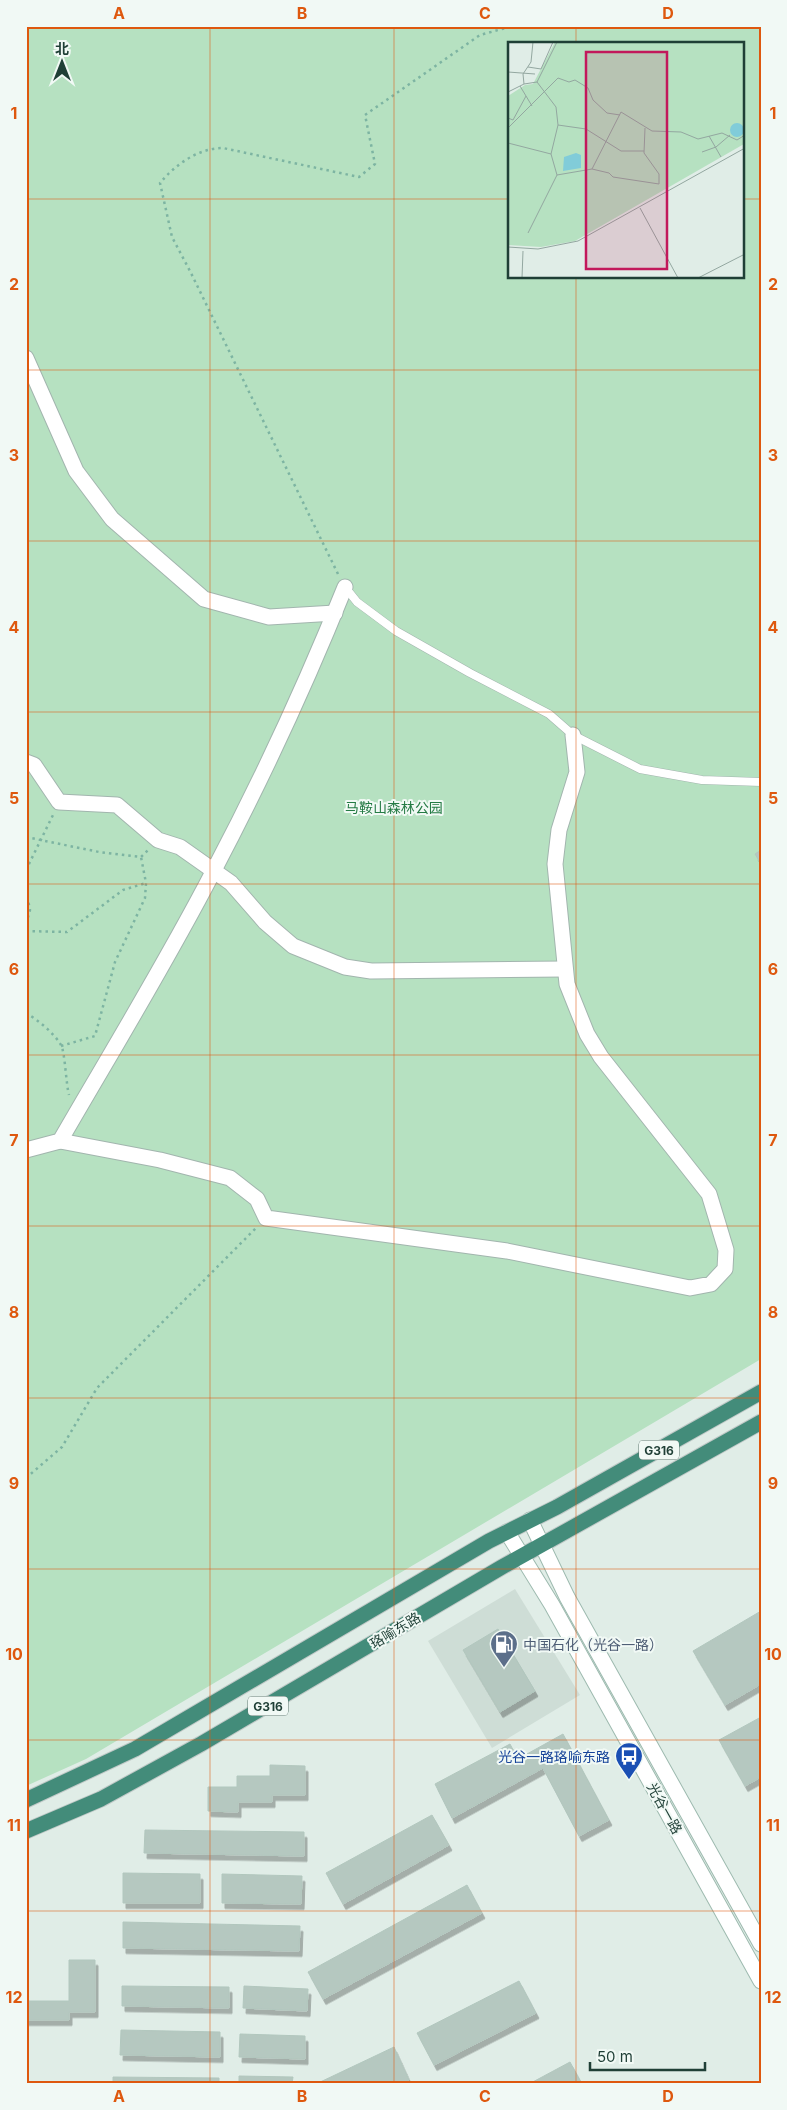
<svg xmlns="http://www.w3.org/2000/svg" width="787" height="2110" font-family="Inter,'Noto Sans SC',sans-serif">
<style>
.built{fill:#ceddd6}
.green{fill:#b6e1c1;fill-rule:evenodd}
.building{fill:#b5c8c0;stroke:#b2c7be;filter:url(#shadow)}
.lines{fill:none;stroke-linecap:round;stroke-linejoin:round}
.service-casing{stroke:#a2b5ae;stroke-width:9}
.minor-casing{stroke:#a2b5ae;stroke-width:17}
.secondary-casing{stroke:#9dbaaf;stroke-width:17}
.trunk-casing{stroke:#c0c9c7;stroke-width:17}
.path{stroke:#7db4a2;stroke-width:2.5;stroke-dasharray:2.5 4;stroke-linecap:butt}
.service{stroke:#fff;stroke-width:8}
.minor{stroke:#fff;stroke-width:15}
.secondary{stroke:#fff;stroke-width:15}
.trunk{stroke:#438c7a;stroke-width:15}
.grid{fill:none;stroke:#de580e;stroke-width:1;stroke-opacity:0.55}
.labels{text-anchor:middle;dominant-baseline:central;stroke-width:4;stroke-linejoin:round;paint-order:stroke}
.shield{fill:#f1f9f5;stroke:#5e776f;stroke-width:1}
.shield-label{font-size:12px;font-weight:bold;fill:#1f3f36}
.park-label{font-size:14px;fill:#247b44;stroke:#f1f9f5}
.street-label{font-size:14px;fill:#1f3f36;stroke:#f1f9f5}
.service-label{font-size:14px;fill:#4e5e75;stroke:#f1f9f5;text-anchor:start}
.transit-label{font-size:14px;fill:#164399;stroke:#f1f9f5;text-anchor:end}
.inset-road{fill:none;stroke:#93a7a0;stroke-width:1}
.view{fill:#c2185b;fill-opacity:0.15;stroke:#c2185b;stroke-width:2.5}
.inset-edge{fill:none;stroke:#1f3f36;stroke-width:2.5}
.neatline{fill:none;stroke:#de580e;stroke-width:2}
.grid-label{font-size:16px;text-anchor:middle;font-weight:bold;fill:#de580e}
</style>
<defs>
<filter id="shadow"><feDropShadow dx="3" dy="5.5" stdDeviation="0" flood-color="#0004"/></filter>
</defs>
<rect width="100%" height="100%" fill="#e0ede7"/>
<polygon class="built" points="515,1589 580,1695 492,1748 428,1641"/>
<path class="green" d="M26,26H761V1359L86,1759L26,1786ZM510,44H743V278H510Z"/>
<g class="building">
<polygon points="761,850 761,864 755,854"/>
<polygon points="761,1611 761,1684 725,1705 693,1651"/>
<polygon points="498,1629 535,1691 500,1712 463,1650"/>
<polygon points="761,1717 761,1777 745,1786 719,1740"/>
<polygon points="563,1734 609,1820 579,1836 543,1768 452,1818 435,1784 510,1744 518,1759"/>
<polygon points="270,1765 305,1766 305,1795 272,1795 272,1802 238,1802 238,1812 208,1811 208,1787 237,1787 237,1776 270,1776"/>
<polygon points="432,1815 449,1845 343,1904 326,1873"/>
<polygon points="145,1830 304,1832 304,1856 144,1853"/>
<polygon points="123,1873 200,1874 200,1903 123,1903"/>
<polygon points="222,1874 302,1876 301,1904 222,1903"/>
<polygon points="467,1885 482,1913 323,1999 308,1972"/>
<polygon points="123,1922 300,1926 299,1951 123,1948"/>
<polygon points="69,1960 95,1960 95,2012 69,2012 69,2020 26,2020 26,2001 69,2001"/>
<polygon points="519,1981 536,2013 434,2065 417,2033"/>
<polygon points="122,1986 229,1987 229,2008 122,2006"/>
<polygon points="244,1986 308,1989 307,2011 243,2008"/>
<polygon points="121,2030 220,2032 220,2057 120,2055"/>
<polygon points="240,2034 305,2036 305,2059 239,2057"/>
<polygon points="394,2047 409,2080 401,2084 316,2084"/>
<polygon points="570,2062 582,2084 529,2084"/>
<polygon points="239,2076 293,2077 292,2084 239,2084"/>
<polygon points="113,2077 219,2078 219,2084 113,2084"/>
</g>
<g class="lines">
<g class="service-casing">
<polyline id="service" points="345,587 357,602 396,631 470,673 549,714 573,735 640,769 702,780 761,782"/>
</g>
<g class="minor-casing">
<g id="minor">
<polyline points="26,358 76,471 112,519 204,599 269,617 335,613"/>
<polyline points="26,762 34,765 59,802 117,805 158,840 180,847 231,883 265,922 293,946 345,967 371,971 565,969"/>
<polyline points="60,1141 160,1160 230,1178 257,1199 266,1218 507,1251 690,1288 711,1284 725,1269 726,1250 709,1194 601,1057 587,1034 567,984 555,864 559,830 577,772 573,735"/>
<path d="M26,1150L60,1141C112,1051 166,963 213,872C262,779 306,684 345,587"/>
</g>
</g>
<g class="secondary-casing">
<g id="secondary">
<polyline points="530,1520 567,1597 761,1944"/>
<polyline points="507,1532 552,1605 761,1981"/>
</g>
</g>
<g class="trunk-casing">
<g id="trunk">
<polyline points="26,1800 135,1749 489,1541 557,1507 761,1392"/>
<polyline points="26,1831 101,1799 201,1744 502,1567 761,1422"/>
</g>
</g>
<g class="path">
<path d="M338,574L190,271L172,237L160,183C175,165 198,148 223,148L359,177L375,164L365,115L480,35L513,26"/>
<polyline points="26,837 99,852 141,857 148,850"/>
<polyline points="26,870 53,815"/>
<polyline points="26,890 30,910 26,924"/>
<polyline points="26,931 67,932 123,890 146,883"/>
<path d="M26,1013C38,1020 54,1033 61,1045C65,1052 66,1084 69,1095"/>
<polyline points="61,1046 95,1036 115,962 145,898 146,883 141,857"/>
<polyline points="26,1478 62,1447 97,1388 256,1228"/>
</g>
<use href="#service" class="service"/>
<use href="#minor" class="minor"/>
<use href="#secondary" class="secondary"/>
<use href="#trunk" class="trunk"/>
</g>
<path class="grid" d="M210,26V2084M394,26V2084M576,26V44M26,199H510M743,199H761M576,278V2084M26,370H761M26,541H761M26,712H761M26,884H761M26,1055H761M26,1226H761M26,1398H761M26,1569H761M26,1740H761M26,1911H761"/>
<defs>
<g id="fuel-pin" transform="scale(1.4375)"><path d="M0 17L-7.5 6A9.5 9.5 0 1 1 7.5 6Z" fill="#5c6f8a" stroke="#f1f9f5"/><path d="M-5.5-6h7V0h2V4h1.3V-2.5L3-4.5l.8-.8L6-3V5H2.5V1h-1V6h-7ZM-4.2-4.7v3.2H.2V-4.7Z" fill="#fff"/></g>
<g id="bus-pin" transform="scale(1.4375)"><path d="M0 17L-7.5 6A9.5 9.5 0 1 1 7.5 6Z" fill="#1a4fb4" stroke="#f1f9f5"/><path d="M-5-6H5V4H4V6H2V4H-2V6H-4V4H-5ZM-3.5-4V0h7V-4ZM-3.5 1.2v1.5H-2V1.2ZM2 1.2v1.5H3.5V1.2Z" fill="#fff"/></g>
</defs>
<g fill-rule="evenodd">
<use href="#fuel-pin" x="504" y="1644"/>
<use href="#bus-pin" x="629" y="1756"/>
</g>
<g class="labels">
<g class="shield">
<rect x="639" y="1440.5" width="40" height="19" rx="4"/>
<rect x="248" y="1696.5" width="40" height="19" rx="4"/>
</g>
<g class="shield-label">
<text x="659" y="1450">G316</text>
<text x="268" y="1706">G316</text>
</g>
<g class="park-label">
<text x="394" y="807">马鞍山森林公园</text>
</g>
<g class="street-label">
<text transform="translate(395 1630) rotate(-31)">珞喻东路</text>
<text transform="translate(665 1808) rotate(61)">光谷一路</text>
</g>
<g class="service-label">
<text x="523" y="1644">中国石化（光谷一路）</text>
</g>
<g class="transit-label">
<text x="610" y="1756">光谷一路珞喻东路</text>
</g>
</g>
<g transform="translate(508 42)">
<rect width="236" height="236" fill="#e0ede7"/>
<path d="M47,0H236V102L67,199L33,205L0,203V54L17,43L25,42Z" fill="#b6e1c1"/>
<path d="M222 88a7 7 0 1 1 14 0a7 7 0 1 1-14 0ZM68,111L73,113V126L55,129L56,115Z" fill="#81ccd9"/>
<path class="inset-road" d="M20,25L33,27L45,0M0,30L27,32M16,42L15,32L23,20L25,0M12,44L24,64M0,50L16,42L29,40L49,0M0,76L5,78L18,54M50,83L78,87L113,109H136M0,86L50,36L61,40L67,38L80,46L85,58L99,71L112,73M201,94L213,115M0,101L43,112M194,110L208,105L222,93M84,127L101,131L105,135L151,142V132L136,111L137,86M49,133L84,127L113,70L144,89L173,90L190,97L214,91L229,98L237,93M132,166L170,236M20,191L49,133L43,112L50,83L48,65L29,40M0,205L30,207L70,199L237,106M14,236L15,209M190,236L237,212"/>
<path class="view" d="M78,10H159V227H78Z"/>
<rect width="236" height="236" class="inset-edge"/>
</g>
<rect width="787" height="2110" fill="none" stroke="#f1f9f5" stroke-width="55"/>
<g transform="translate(62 62)" stroke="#f1f9f5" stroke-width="4" paint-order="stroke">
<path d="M0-4L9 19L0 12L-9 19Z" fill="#1f3f36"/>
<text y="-8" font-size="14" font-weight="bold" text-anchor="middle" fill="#1f3f36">北</text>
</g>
<path d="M590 2062v8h115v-8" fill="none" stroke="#1f3f36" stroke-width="2.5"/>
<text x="597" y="2062" font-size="15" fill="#1f3f36" stroke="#f1f9f5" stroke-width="4" paint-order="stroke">50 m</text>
<rect x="28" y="28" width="732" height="2054" class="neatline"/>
<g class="grid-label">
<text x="119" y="19">A</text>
<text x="302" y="19">B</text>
<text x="485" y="19">C</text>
<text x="668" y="19">D</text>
<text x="14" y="119">1</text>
<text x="773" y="119">1</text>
<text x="14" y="290">2</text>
<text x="773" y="290">2</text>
<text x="14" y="461">3</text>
<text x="773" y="461">3</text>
<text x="14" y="633">4</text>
<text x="773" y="633">4</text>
<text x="14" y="804">5</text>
<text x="773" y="804">5</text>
<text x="14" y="975">6</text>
<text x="773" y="975">6</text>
<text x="14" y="1146">7</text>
<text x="773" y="1146">7</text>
<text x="14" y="1318">8</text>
<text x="773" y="1318">8</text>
<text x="14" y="1489">9</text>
<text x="773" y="1489">9</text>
<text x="14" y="1660">10</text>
<text x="773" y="1660">10</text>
<text x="14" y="1831">11</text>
<text x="773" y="1831">11</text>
<text x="14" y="2003">12</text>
<text x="773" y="2003">12</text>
<text x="119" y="2102">A</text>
<text x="302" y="2102">B</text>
<text x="485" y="2102">C</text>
<text x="668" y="2102">D</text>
</g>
</svg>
